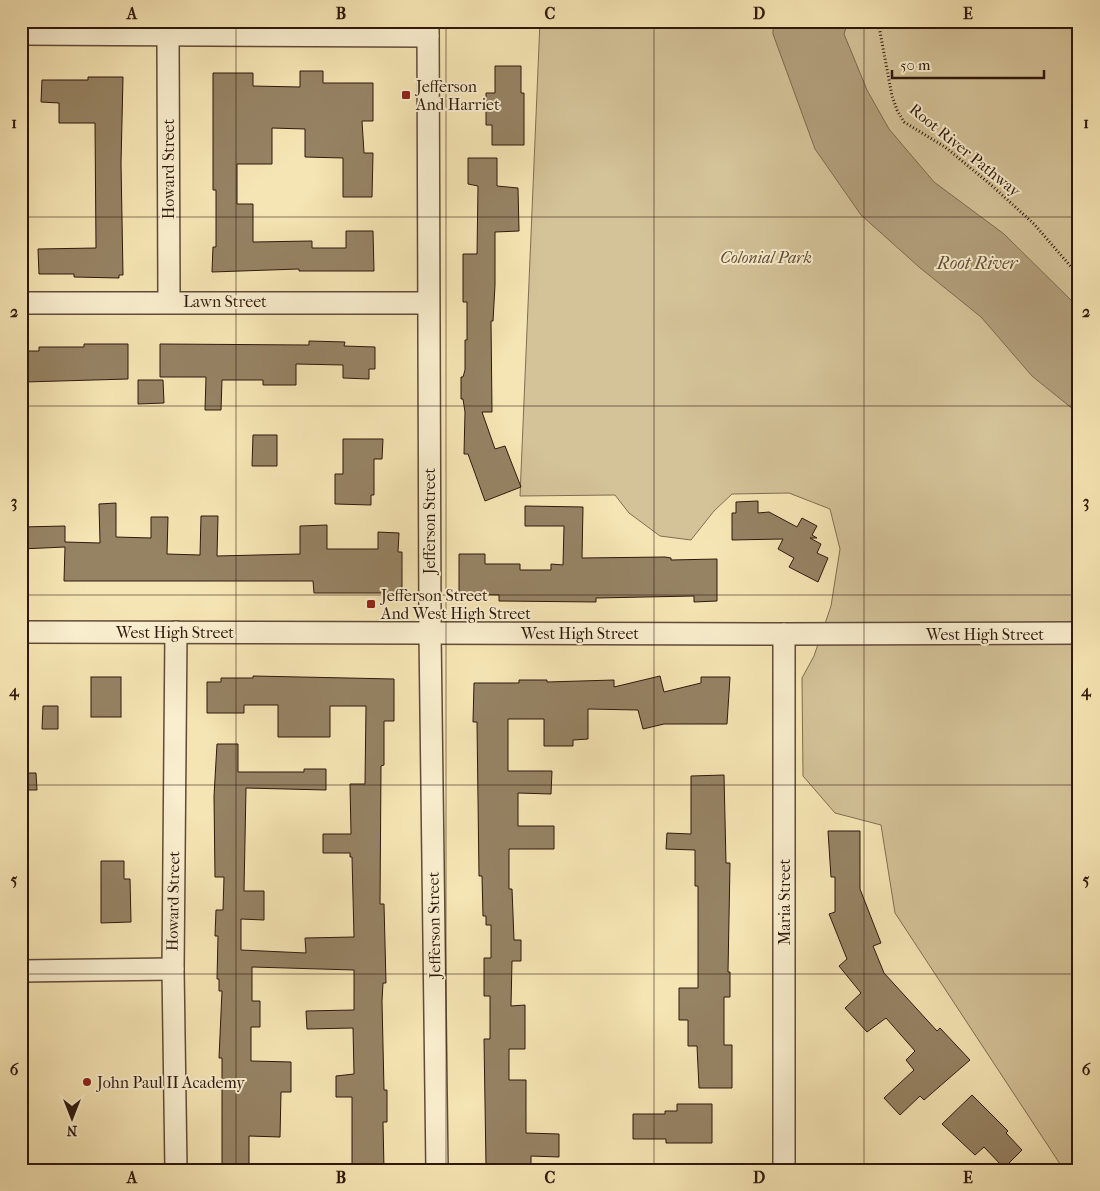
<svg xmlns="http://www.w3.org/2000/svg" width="1100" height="1191" font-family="'IM FELL French Canon',serif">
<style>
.green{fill:#d4c298;stroke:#816d53}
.water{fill:#b29f7c;stroke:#7d6950}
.building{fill:#968364;stroke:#2e180e}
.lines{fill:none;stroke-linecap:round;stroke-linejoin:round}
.street-casing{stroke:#604b38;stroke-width:24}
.path{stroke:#2e180e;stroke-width:3;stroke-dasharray:1 2.5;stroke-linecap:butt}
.street{stroke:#f9eece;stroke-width:21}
.grid{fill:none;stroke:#2e180e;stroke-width:1;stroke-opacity:0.55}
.poi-dot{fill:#8f2418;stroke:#f9eece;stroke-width:2}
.labels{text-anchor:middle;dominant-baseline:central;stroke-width:4;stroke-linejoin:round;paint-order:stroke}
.poi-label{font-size:16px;fill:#2e180e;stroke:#f9eece;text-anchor:start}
.street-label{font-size:16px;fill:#2e180e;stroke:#f9eece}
.park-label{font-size:16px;font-style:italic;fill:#604b37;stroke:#f9eece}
.water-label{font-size:18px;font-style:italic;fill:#634e3a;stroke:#f9eece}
.neatline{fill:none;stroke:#2e180e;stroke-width:2}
.grid-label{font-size:16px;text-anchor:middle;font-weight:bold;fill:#2e180e}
</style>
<rect width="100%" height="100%" fill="#f6e5b4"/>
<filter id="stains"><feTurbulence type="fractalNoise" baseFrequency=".004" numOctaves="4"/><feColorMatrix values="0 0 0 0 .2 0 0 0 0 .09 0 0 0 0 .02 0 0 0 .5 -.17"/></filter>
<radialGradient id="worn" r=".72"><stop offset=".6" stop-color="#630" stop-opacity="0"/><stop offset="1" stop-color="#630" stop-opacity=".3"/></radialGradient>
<polygon class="green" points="540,21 1079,21 1079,1170 1064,1170 895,913 881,825 835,813 803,776 802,678 814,656 831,606 840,549 830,509 789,493 732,494 714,511 691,540 660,536 629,513 615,495 520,496"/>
<polygon class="water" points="773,21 848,21 844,34 867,90 889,129 934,182 1004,234 1079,308 1079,414 1032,376 981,317 919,267 861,215 815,149 773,34"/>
<g class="building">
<polygon points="495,66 521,66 521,93 524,93 524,145 492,145 492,125 486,125 486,93 495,93"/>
<polygon points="300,71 323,71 323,83 373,83 373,121 362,121 364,153 373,153 372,197 343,197 343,158 305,157 305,129 272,128 272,164 237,164 237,204 253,204 253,242 312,241 312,248 346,248 346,231 373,231 374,271 299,271 299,269 212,272 213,247 216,247 216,190 213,190 213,73 253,73 253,86 300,87"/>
<polygon points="88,77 123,77 121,163 123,275 119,275 119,278 74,277 74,274 39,274 38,249 96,248 95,123 59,123 59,103 41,102 42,80 88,80"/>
<polygon points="468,158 497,158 497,186 518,188 519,231 495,232 495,285 493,321 491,321 492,412 482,412 495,449 505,446 521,487 485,501 468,454 464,454 465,412 463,399 461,399 461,377 463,377 465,370 465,340 467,340 467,302 463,302 463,254 477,254 478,186 468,184"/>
<polygon points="309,341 345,342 344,346 375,347 375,369 369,369 369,379 343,378 343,365 296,364 296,385 263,385 263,380 222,380 221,410 205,410 206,377 160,377 160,344 309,345"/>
<polygon points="84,344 128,344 128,379 25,382 25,351 39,351 39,347 84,347"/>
<polygon points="138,380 163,380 164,403 138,404"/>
<polygon points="253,435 277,435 277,466 252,466"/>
<polygon points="343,439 383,439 382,459 374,459 374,495 371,495 371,505 335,504 335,474 343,474"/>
<polygon points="758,501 758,513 769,512 797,527 802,518 817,526 812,535 817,538 810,538 821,544 817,553 828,558 818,582 789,567 794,558 778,549 783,539 732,540 732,513 736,513 736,502"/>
<polygon points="116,503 116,537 151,538 151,517 168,517 167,554 200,555 201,516 218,516 217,556 300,554 300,526 327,525 327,549 378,549 378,532 399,533 398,552 402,552 402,593 314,593 313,581 64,581 65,547 21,549 21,527 65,526 65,542 100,543 99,504"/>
<polygon points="525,506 583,507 582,558 665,557 671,558 671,560 717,559 717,601 694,602 694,596 596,598 596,602 499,601 499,595 459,594 459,554 485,554 485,564 520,564 520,570 551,570 551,564 563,565 564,526 525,526"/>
<polygon points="253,676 394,679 394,721 384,721 384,765 381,766 380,904 384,904 386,983 383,983 382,1001 384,1090 387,1090 387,1122 383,1122 384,1170 352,1170 352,1097 336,1097 336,1076 354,1074 353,1028 307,1029 306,1011 354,1010 354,970 252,967 252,1001 260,1001 260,1027 251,1027 251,1061 291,1062 291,1092 281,1092 280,1137 249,1136 249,1165 222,1165 222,1058 219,1058 222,991 219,991 219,979 217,979 218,936 215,936 216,910 223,910 224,877 215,877 214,796 217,744 238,744 238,772 304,772 304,769 326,769 326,790 246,788 244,891 264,891 264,920 241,919 241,950 306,953 305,938 354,937 352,857 350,857 350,853 323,853 323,834 351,834 350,784 365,784 366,706 330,706 330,737 278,737 278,705 244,705 244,713 207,713 207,682 221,682 221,678 253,678"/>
<polygon points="660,676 664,692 701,683 701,677 730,677 727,724 664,724 643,729 638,710 588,709 588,739 573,740 573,746 544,746 544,719 508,719 508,771 552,771 551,794 518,793 518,826 554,826 554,849 509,849 509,889 512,889 514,940 521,940 521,961 512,961 511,1006 525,1005 525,1049 509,1049 509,1080 526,1080 526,1133 559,1134 559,1157 531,1156 531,1165 486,1166 484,1039 490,1039 490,996 484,996 484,958 491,958 491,925 486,925 486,916 483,916 482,876 479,876 477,722 473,722 474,683 519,683 519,680 547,680 547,682 614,680 614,687"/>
<rect x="91" y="677" width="30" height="40"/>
<polygon points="43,706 58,706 58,729 42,729"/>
<polygon points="21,773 36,773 37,790 21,790"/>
<polygon points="724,775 726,863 730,863 728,972 730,972 730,997 724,997 724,1045 732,1045 732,1088 699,1088 697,1046 688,1046 688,1020 679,1020 679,988 698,988 698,886 695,886 695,850 666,849 667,833 691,834 691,776"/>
<polygon points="828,831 860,831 860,889 881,943 873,946 884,973 937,1031 940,1028 970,1060 924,1100 920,1096 900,1115 884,1098 914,1070 906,1060 915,1051 886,1018 867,1032 845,1008 861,993 839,966 847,959 829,914 835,912 835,877 831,877"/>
<polygon points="101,861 124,861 124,879 130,879 131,922 101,923"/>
<polygon points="972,1095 1008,1131 1006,1133 1022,1150 1004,1168 984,1147 975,1155 942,1124"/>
<polygon points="677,1104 712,1104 712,1143 666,1143 666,1139 633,1139 633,1114 665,1114 665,1111 677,1111"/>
</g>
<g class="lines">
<g class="street-casing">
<g id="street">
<polyline points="428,21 430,633 437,1170"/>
<polyline points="21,34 428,36"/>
<polyline points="168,36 169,301"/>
<polyline points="21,303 428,303"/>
<polyline points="21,632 784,634 1079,633"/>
<polyline points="784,634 784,1170"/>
<polyline points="21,971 173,969"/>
<polyline points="176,1170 173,969 176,632"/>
</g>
</g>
<polyline class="path" points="878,21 892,96 897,110 904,122 945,147 990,184 1034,224 1079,276"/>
<use href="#street" class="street"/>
</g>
<path class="grid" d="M236,21V1170M446,21V1170M654,21V1170M864,21V1170M21,217H1079M21,406H1079M21,595H1079M21,785H1079M21,974H1079"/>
<g class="poi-dot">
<rect x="401" y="90" width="10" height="10" rx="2.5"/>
<rect x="366" y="599" width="10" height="10" rx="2.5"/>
<circle cx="87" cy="1082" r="5"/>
</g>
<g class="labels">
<g class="poi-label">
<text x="416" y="86">Jefferson<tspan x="416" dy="18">And Harriet</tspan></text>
<text x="381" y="595">Jefferson Street<tspan x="381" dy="18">And West High Street</tspan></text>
<text x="97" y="1082">John Paul II Academy</text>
</g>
<g class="street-label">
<text transform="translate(965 150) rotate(39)">Root River Pathway</text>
<text transform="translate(168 169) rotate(-90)">Howard Street</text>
<text x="225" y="301">Lawn Street</text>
<text transform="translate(429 521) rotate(-90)">Jefferson Street</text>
<text x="175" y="632">West High Street</text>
<text x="580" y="633">West High Street</text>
<text x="985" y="634">West High Street</text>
<text transform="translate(173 901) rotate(-89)">Howard Street</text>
<text transform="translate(784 902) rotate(-90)">Maria Street</text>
<text transform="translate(434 925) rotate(-91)">Jefferson Street</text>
</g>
<g class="park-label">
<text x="766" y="257">Colonial Park</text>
</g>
<g class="water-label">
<text x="977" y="263">Root River</text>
</g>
</g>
<rect width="1100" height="1191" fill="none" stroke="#f6e5b4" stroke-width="55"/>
<g transform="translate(72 1118) rotate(180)" stroke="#f9eece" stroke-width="4" paint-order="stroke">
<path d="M0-4L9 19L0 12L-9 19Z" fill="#2e180e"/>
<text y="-8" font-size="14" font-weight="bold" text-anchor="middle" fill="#2e180e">N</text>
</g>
<path d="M892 70v8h152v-8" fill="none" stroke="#2e180e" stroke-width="2.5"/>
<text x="900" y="70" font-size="15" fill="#2e180e" stroke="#f9eece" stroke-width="4" paint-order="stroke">50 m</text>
<rect x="28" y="28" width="1044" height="1136" class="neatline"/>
<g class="grid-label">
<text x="132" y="19">A</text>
<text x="341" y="19">B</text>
<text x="550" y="19">C</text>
<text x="759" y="19">D</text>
<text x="968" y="19">E</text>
<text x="14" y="128">1</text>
<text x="1086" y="128">1</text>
<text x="14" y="317">2</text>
<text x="1086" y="317">2</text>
<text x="14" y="507">3</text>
<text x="1086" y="507">3</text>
<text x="14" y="696">4</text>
<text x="1086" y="696">4</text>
<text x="14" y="885">5</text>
<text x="1086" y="885">5</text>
<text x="14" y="1075">6</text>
<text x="1086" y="1075">6</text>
<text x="132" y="1183">A</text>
<text x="341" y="1183">B</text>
<text x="550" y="1183">C</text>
<text x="759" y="1183">D</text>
<text x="968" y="1183">E</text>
</g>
<rect width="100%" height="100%" filter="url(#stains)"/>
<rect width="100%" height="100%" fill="url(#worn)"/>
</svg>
